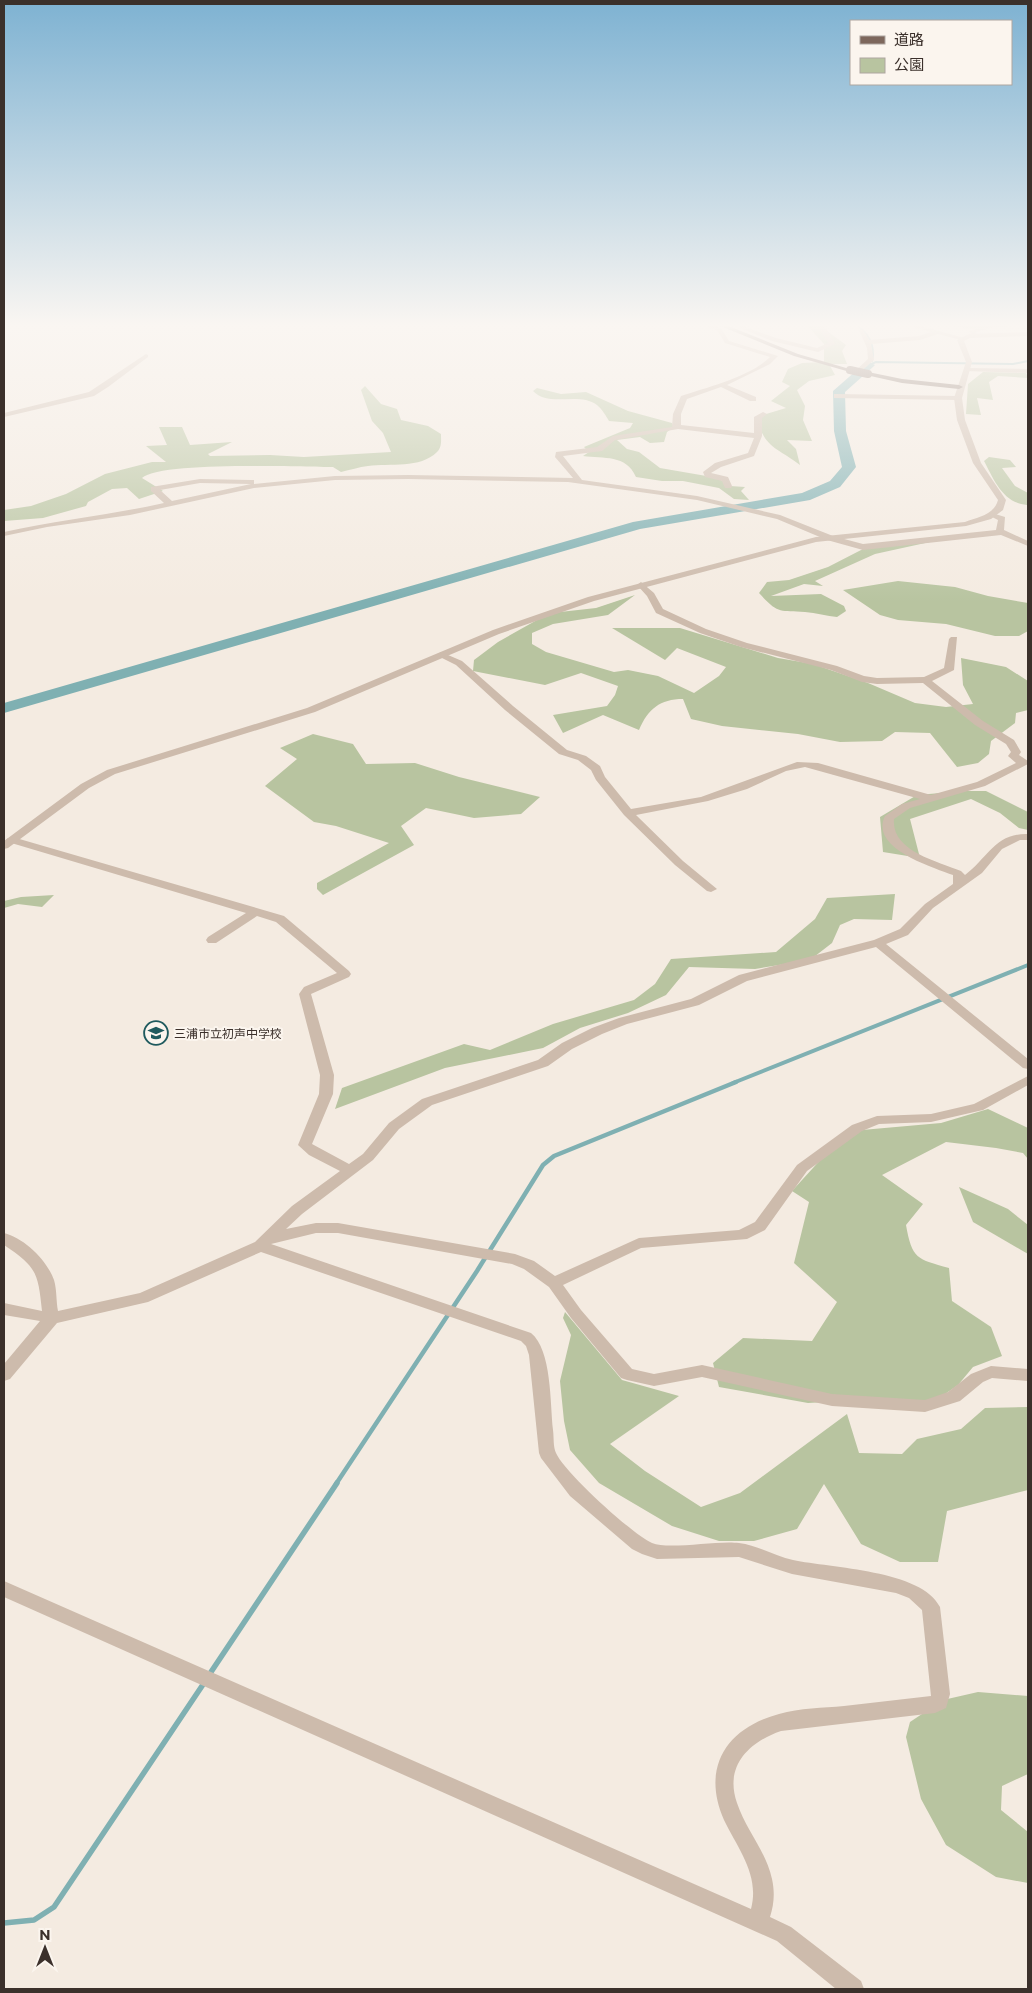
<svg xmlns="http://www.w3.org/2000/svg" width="1032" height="1993" font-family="Montserrat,'Noto Sans JP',sans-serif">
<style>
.green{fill:#b8c4a0}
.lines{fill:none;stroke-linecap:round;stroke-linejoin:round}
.stream-far3{stroke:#7fb0b2;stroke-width:2}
.stream-far2{stroke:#7fb0b2;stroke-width:4}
.stream-far1{stroke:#7fb0b2;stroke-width:4.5}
.stream{stroke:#7fb0b2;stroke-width:5.5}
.river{fill:#7fb0b2;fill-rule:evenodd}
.minor{fill:#cdbbac;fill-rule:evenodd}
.tertiary{fill:#cdbbac;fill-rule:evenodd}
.primary{fill:#7d675c;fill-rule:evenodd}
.primary-bridge{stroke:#7d675c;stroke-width:8}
.labels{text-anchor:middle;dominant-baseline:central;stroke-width:4;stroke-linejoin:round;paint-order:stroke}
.poi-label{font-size:12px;fill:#3b302b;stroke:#fbf5ee;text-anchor:start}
</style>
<rect width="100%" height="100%" fill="#f4ebe1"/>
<g class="green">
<path d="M805,323H816L846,345L842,351L847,364H829L835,375L809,381L797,390L805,406L803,420L812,441L787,440L796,449L800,465C777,447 765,449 756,417L786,408L771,401L790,386L782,382L788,369L802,363L824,362V344Z"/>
<polygon points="933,323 1028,323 1028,325 972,329"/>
<polygon points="983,372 1026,373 1028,378 998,376 989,382 993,400 977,398 981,415 966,414 968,384"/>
<path d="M365,386L381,404L397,409L401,420L428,426L441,434C441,441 442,447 437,452C420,469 390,463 368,466C359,467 350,470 341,472L333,467C301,467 160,461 142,478L163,491L139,499L127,488L112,489L88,502L86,506L43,518L4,521V510L31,506L66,494L105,474L152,462H166L146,446L167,445L159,427H182L190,445L232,442L208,454L210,456L270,455L304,457L391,452L383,433L372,421L361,390Z"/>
<path d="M537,388L561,394L586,392L628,411L672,423L674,427L667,432L664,442L650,443L640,437L617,440L627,449L639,452L660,468L718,478L730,486L745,487L741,491L749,500L734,499L719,488L683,481H662L636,477C626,454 604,459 583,456L589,452L584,447L630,428L633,423L609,421C606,416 602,409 597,405C579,391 549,408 533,391Z"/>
<path d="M989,457L1010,460L1016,467L1002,468L1015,486L1028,493L1027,505C1003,503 994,480 984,461Z"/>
<path d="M939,540L875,554L815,581L823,586L804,584L771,596L821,594L844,606L846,611L837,617C827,616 816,613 805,612C779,610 779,615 759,593L767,582L789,580L828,567L863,549Z"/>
<polygon points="898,581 955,587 988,596 1028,603 1028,631 1019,636 995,636 946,624 898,620 880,615 843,590"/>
<path d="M635,595L608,615L553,624L532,633V644L546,652L614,672L628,670L658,676L694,693L719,676L726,667L677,648L665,660L612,628H680L778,658L813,664L868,683L915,703L946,707L973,704L963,685L961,658L1006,667L1028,681V710L1016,713L1015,723L991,741L989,754L978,763L957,767L930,733L895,732L882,741L840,742L798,734L722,726L691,719L683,699C660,699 648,709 639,730L603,715L563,733L553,715L607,706L615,695L618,686L581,673L545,685L473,671L474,660L498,642L537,620L560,612L596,608Z"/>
<polygon points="313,734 353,744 366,764 415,763 459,777 540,797 521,814 474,818 426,808 401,826 414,845 323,895 317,889 317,883 389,843 336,826 314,822 265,786 297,759 280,748"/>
<polygon points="965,791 986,791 1028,812 1028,830 1019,828 1000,813 971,799 910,819 920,858 883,852 880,817 917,795"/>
<polygon points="895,894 892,920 854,919 840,925 832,943 810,960 755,969 689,967 666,995 628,1013 580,1028 543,1048 445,1068 335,1109 342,1088 464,1044 490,1050 553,1024 634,1000 655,984 671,959 776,952 815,919 827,898"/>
<polygon points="54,895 42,907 18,904 4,908 4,901 21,897"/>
<path d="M988,1109L1028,1128V1159L1023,1153L996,1148L946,1142L882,1175L923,1204L906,1225C912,1259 917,1259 949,1268L952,1301L991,1327L1002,1356L973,1367L958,1385L935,1401H841L808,1403L719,1387L713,1363L743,1338L812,1341L837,1302L794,1263L809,1202L792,1191L823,1157L862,1130L941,1123Z"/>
<polygon points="959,1187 1008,1209 1028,1225 1028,1254 973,1222"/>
<polygon points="565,1312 622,1380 679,1396 610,1444 645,1471 701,1507 740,1493 847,1414 859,1453 902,1454 917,1439 961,1429 985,1408 1028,1407 1028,1490 947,1511 938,1562 900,1562 861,1544 824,1484 797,1529 754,1541 719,1541 672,1526 599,1483 570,1450 564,1421 560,1381 571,1335 563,1318"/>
<polygon points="978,1692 1028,1696 1028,1774 1002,1786 1001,1810 1028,1832 1028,1883 996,1877 946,1845 921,1799 906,1737 910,1722 943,1700"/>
</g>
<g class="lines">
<g class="stream-far3">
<path d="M853,323C867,331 876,344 872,361"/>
<polyline points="869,365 876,362 1013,364 1028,361"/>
</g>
<polyline class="stream-far2" points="733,1083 1028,965"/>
<polyline class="stream-far1" points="336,1484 477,1271 543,1165 554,1156 736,1082"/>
<g class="stream">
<polyline points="209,1675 337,1483"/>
<polyline points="4,1923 34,1920 54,1907 204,1683"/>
</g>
<polygon class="river" points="869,362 875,365 873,367 845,392 846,431 856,467 840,487 810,500 640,529 4,713 4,703 633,522 802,493 830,481 842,467 834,431 833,391 865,363"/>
<g class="minor">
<path d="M697,323H706L721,328L729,341L778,356L770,364L727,385L756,397V401H750L721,387L687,399L681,414V425L754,433V417L763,412L767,414L762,418V436L754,456L721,467L711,473L728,477L732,486L731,488H725L722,481L705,477L703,472L715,463L748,453L754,438L678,429L615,440L602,451L563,456L582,480L697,496L780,515L833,536L863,544L996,530L998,520L988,515L992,513L1005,517L1004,530L1028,541V546L1001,535L863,550L827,540L777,519L697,500L568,482L408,479L335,480L254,488L130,515L47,527L4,536V532C57,520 111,515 164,503L151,491V487L200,479L251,480H254V484L335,476L408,475L573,478L555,457L556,452L597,447L613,436L672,427L673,414L681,396C708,387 750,377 770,357L725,343L717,330ZM200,483L251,484L172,501L160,490Z"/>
<polygon points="817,323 823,323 835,344 818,352 772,341 738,327 743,326 776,338 817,348 828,343"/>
<polygon points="900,323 910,323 964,338 961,340 938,334 920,340 871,344 874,360 857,375 853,375 853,373 868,359 867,348 859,330 863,330 869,340 919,336 931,332"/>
<polygon points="998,323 1009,323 976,332 977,336 974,338 969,331"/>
<polygon points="146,354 148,355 148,357 108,387 94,396 4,417 4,413 89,392"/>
<polygon points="967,368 1028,369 1028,373 965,371 964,370"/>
<polygon points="837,394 958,396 962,398 958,400 834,398 834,394"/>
<path d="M641,582L654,593L663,609L706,629L747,643L837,666L864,676L877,678L924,677L944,668L949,639L951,637H957L954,670L932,681L983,721L1014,740L1021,752L1019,755L1028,761V764L985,786L910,808L894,819C891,851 937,861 961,871L965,875C988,858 995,833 1028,834V840H1020L1002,849L982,873L933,908L908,935L886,944L1028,1059V1069L1023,1068L876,947L747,981L699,1005L627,1024L602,1034L572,1049L548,1066L432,1105L399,1129L373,1160L302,1214L286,1229L316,1223H338L515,1254L534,1261L555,1276L639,1238L739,1230L755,1222L797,1165L852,1125L877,1116L931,1114L974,1104L1028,1076V1085L983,1110L931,1122L879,1124L862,1131L807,1171L765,1230L747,1239L641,1248L563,1285L581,1310L632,1369L654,1374L702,1365L832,1394L925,1400L948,1392L971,1374L991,1366L1028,1369V1381L992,1378L983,1382L960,1401L925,1412L832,1406L702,1377L654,1386L627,1380L621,1378L571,1318L549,1287L524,1269L512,1264L338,1233H316L271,1244L531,1333C552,1350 550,1404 553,1430C554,1437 553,1447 556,1453C564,1472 632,1534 652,1543C669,1550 718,1540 739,1543C757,1545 775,1556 793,1560C831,1568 922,1570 940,1607L950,1694L946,1708L935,1713L781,1731C749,1742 724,1766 737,1803C746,1830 766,1851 772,1879C775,1893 774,1904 770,1917L791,1927L861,1981L864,1989H836L777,1941L4,1597V1581L751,1909C760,1875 738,1849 724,1820C701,1768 726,1728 779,1714C800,1708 823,1708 844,1706C873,1703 902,1699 931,1696L922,1610L909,1598L896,1593L792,1574L739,1557L657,1559L642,1554L632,1549L570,1496L541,1458L539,1453L529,1355L526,1346L521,1341L261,1252L148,1302L57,1323L10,1379L4,1381V1364L40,1321L4,1315V1303L42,1311C38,1273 37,1267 4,1245V1233C24,1238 47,1260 54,1280C57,1290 56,1301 58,1311L140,1293L255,1242L292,1206L340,1171L309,1155L298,1145L319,1094L320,1075L299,994L304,987L337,973L276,922L257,916L216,943H208L206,940L208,937L246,913L8,842L6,840L8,838H16L284,916L349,971L351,974L349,977L311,994L334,1075L333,1094L312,1144L349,1164L363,1154L389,1123L422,1099L538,1060L562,1043L592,1028L619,1018L691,999L739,975L874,940L900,929L925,904L953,884V875C932,867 869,848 885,816L902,804L920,799L805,767L786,771L747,789L708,801L636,815L683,861L717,889L711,892L707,891L675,865L624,815L596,780L591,770L578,760L559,754L505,710L456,665L436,655L441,652L462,661L513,706L567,750L586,756L600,766L605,777L631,809L701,797L797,762L818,763L931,795L977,782L1016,763L1008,756L1011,752L1006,744L975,725L923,683L877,684L862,682L831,670L741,647L700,633L656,613L647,596L637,585Z"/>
</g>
<path class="tertiary" d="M1028,332V336L970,338L964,341L972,362L962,398L965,420L981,463L1006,500L1003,510L991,519L966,526L816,542L594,601L499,634L315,712L115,774L89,788L8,848L4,849V841L81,784L107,770L307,708L493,630L588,597L816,537L965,522C978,517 994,515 998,500L973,463L957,420L954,398L966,362L957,340L969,334Z"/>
<g class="primary">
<polygon points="713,323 721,323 798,354 853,370 850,372 794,356"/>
<polygon points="868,372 902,379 959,385 963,387 959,389 902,383 866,375 866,373"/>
</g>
<polyline class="primary-bridge" points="850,370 868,374"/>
</g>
<linearGradient id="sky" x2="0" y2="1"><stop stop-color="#7eb2d2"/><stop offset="0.54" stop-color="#faf6f2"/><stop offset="1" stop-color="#faf6f2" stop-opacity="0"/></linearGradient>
<rect width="1032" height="602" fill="url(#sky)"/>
<defs>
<g id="school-ring" transform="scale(1.25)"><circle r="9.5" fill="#fbf5ee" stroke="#1f5a5e" stroke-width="1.5"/><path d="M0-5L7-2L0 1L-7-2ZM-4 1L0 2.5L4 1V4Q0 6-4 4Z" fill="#1f5a5e"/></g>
</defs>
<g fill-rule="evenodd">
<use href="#school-ring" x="156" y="1033"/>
</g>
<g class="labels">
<g class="poi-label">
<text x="174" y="1033">三浦市立初声中学校</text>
</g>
</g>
<rect width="1032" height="1993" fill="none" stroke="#3b302b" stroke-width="10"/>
<rect x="850" y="20" width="162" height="65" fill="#fbf5ee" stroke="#aea6a0"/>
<rect x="860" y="36" width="25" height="8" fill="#7d675c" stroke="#aea6a0"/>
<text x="894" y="45" font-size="15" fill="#3b302b">道路</text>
<rect x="860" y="58" width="25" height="15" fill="#b8c4a0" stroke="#aea6a0"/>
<text x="894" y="70" font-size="15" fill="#3b302b">公園</text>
<g transform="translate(45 1948)" stroke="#fbf5ee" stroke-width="4" paint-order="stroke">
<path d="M0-4L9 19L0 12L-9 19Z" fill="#3b302b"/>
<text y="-8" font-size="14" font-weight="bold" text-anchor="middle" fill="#3b302b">N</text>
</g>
</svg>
